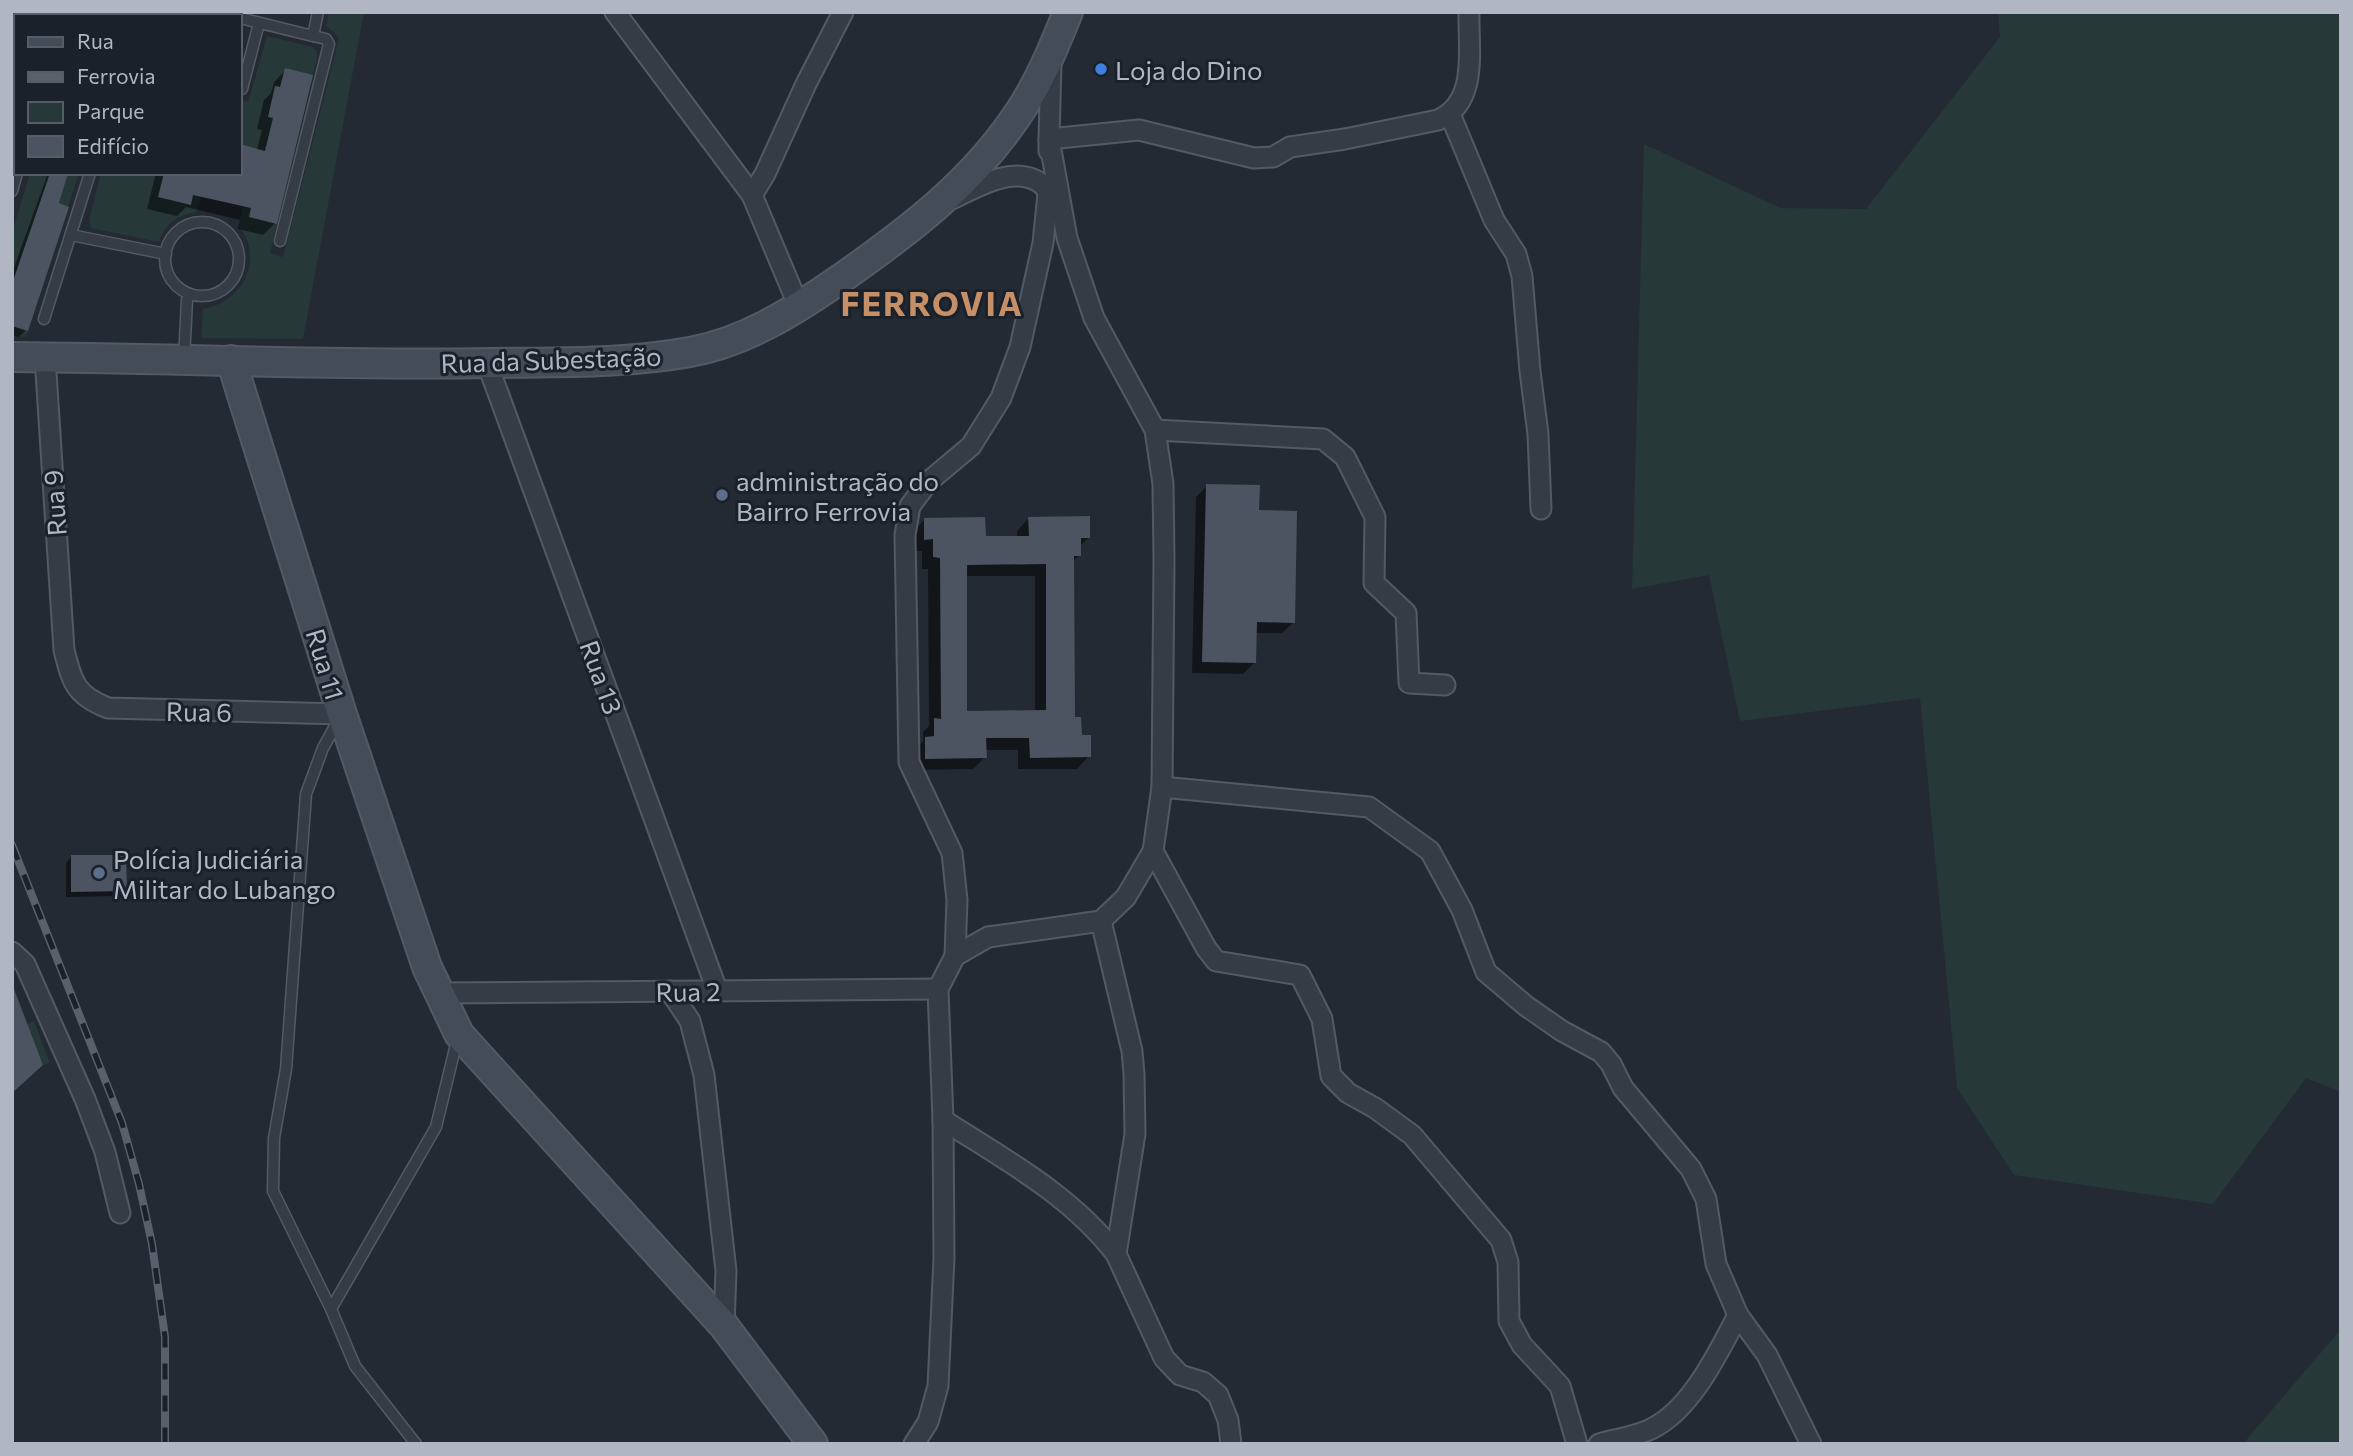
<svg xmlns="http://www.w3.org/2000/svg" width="2353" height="1456" font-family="Commissioner,sans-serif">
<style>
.green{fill:#273838}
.shadow{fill:#0007;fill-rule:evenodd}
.building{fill:#4b5460;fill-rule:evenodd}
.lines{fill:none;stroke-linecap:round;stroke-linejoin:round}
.lane-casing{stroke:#535a63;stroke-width:13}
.street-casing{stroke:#535a63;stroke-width:23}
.secondary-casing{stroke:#535a63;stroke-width:32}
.lane{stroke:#363c45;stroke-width:10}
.street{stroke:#363c45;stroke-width:19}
.secondary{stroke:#444c58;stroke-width:28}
.rail-casing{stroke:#58606c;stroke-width:8}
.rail{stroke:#1b212a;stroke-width:5;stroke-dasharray:16;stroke-linecap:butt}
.shop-dot{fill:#3f7fe0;stroke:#1b212a;stroke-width:2.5}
.service-dot{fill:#5c6f8a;stroke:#1b212a;stroke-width:2.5}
.labels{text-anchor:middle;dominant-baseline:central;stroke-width:6;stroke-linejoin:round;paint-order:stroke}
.poi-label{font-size:26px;fill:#b0b7c2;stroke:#1b212a;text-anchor:start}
.street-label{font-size:26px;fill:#b0b7c2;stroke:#1b212a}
.district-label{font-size:33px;font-weight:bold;letter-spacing:2px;fill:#c59068;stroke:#1b212a}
</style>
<rect width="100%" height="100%" fill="#232a34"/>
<g class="green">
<path d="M329,12H364L303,339L201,338L203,309C243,302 265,259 239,226L243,206L201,196L196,212C177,215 165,224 159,242L91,228L89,221L101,173H240V100L248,102L267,36L313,47L317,52V59L270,253L283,257L339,39L336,34L326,26Z"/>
<polygon points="1998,12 2341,12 2341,1092 2306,1078 2213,1204 2014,1175 1957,1088 1920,698 1740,721 1709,575 1632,589 1644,144 1780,208 1866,209 2000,37"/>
<polygon points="30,173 79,173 28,331 25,337 12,336 12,233"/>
<polygon points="34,1021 50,1063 43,1065 27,1024"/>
<polygon points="2341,1329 2341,1444 2247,1444 2247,1439"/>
</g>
<g class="shadow">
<polygon points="286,70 275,223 263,235 238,229 240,220 186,207 177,216 147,209 156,173 240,173 240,146 257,150 262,130 257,129 264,100 271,93 274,82"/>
<polygon points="48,173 66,173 26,330 19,337 12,335 12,273"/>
<polygon points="1207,486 1257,511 1294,622 1282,633 1255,633 1254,663 1243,674 1192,673 1196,497"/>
<path d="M1029,518L1088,538L1079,547V556L1072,562L1073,719L1089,756L1077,769H1018V750H985V757L973,769L914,770V751L923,741V732L929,726L928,569H922V551H913V532L925,519L984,538H1017V531ZM966,576H1035V712H965Z"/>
<polygon points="71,857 125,890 119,896 66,897 66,863"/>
</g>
<g class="building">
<polygon points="285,68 313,75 277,224 249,217 251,208 193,195 191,205 158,197 164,173 240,173 240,144 265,151 273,118 268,117 275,86 280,87"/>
<polygon points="50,173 68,173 59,203 69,207 28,331 12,326 12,284"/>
<polygon points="1206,484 1260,485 1259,510 1297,511 1295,623 1257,622 1256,663 1202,662"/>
<path d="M1090,516V538H1081V556H1074L1075,717H1081L1082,735H1091V757L1030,758L1029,738H986L987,758L925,759V737L934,736V718L941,719L940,558L933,557V539L924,540V518L985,517L986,536H1029L1028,517ZM1046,564V710L967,711V565Z"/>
<polygon points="71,855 126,855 127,891 71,892"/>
<polygon points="14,989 43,1065 12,1093 12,990"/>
</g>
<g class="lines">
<g class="lane-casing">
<g id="lane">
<polyline points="64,16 65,12"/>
<polyline points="130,16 231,16"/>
<polyline points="240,18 313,36 318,12"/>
<polyline points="242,89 259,23"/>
<polyline points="12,191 17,173"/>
<circle cx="202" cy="259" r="37"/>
<polyline points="71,235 166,254"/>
<polyline points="280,241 329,44 326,39 313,36"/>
<polyline points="44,319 90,173"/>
<polyline points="184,359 187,300 190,294"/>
<polyline points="339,719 323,748 306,794 286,1069 274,1138 273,1191 331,1309 355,1366 416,1444"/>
<polyline points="331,1309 436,1127 457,1040"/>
</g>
</g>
<g class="street-casing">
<g id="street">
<polyline points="615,12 752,195 799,307"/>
<polyline points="1450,114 1494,220 1516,254 1522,276 1530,371 1538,434 1541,509"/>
<path d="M1049,151V139L1139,130L1254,158L1273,157L1290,147L1345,139L1438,120C1479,102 1468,49 1469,12"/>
<polyline points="752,195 765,174 806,84 843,12"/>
<path d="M952,199C975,188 1011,166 1037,181C1042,183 1046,189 1049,193"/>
<path d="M45,357L64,650C72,682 75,695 108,708L342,714"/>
<polyline points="487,363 717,990"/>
<polyline points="1155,430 1323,439 1345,457 1375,517 1374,583 1406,613 1409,683 1445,685"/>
<polyline points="1162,787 1369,807 1430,851 1462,910 1486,972 1526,1006 1562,1031 1601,1052 1611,1064 1623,1088 1691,1169 1706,1199 1716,1264 1738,1315 1767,1355 1811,1444"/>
<polyline points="1153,851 1206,948 1216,961 1300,975 1322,1019 1331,1076 1348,1093 1375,1108 1412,1135 1501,1240 1508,1262 1509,1321 1522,1345 1560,1386 1577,1444"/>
<polyline points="1101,921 1132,1051 1134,1074 1135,1134 1116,1254"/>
<polyline points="12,952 25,964 85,1099 105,1152 120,1213"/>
<polyline points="955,956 957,900 952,853 909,762 905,535 910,506 928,482 971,446 1001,398 1020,347 1043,243 1049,184"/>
<polyline points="670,991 690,1021 704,1075 726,1271 724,1326"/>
<polyline points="437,993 938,989"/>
<path d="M943,1120C1004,1159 1071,1195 1116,1254L1164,1358L1180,1375L1203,1382L1218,1395L1228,1420L1231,1444"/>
<polyline points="914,1444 928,1422 938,1386 944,1258 943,1120 938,989 955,956 988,937 1101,921 1126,897 1153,851 1162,787 1164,559 1163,484 1155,430 1094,318 1067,238 1049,139 1051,62"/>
<path d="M1599,1444C1616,1439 1635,1437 1651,1429C1691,1410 1718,1353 1738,1315"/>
</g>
</g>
<g class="secondary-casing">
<g id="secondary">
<path d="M12,357C172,358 331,366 490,363C557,362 624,364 690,352C744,342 791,313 836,282C908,232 976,181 1024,105C1042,76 1055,44 1068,12"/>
<polyline points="231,360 342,714 427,967 459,1034 724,1326 813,1444"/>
</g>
</g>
<use href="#lane" class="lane"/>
<use href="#street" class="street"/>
<use href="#secondary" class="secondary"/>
<g class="rail-casing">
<polyline id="rail" points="12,845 122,1123 139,1184 152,1244 165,1337 165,1444"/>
</g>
<use href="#rail" class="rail"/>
</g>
<circle class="shop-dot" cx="1101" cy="69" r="7"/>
<g class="service-dot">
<circle cx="722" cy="495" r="7"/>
<circle cx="99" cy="873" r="7"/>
</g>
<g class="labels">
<g class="poi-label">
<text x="1115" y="69">Loja do Dino</text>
<text x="736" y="480">administração do<tspan x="736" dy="30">Bairro Ferrovia</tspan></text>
<text x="113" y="858">Polícia Judiciária<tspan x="113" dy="30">Militar do Lubango</tspan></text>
</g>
<g class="street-label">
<text transform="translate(551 359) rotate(-2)">Rua da Subestação</text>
<text transform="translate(54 503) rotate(-94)">Rua 9</text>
<text transform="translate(326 664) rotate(73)">Rua 11</text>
<text transform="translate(602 677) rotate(70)">Rua 13</text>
<text transform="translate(199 711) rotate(1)">Rua 6</text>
<text transform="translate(688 991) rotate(-1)">Rua 2</text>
</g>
<g class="district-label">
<text x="932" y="302">FERROVIA</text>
</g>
</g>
<rect width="2353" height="1456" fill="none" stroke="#b0b7c2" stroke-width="28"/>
<rect x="14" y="14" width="228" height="161" fill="#1b212a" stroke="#575d67" stroke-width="2"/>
<rect x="28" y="37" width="35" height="10" fill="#444c58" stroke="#575d67" stroke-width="2"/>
<text x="77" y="49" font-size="21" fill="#b0b7c2">Rua</text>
<rect x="28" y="72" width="35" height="10" fill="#58606c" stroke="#575d67" stroke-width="2"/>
<text x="77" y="84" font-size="21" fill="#b0b7c2">Ferrovia</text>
<rect x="28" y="102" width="35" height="21" fill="#273838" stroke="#575d67" stroke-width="2"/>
<text x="77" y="119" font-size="21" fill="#b0b7c2">Parque</text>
<rect x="28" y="136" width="35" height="21" fill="#4b5460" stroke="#575d67" stroke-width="2"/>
<text x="77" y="154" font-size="21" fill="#b0b7c2">Edifício</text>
</svg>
